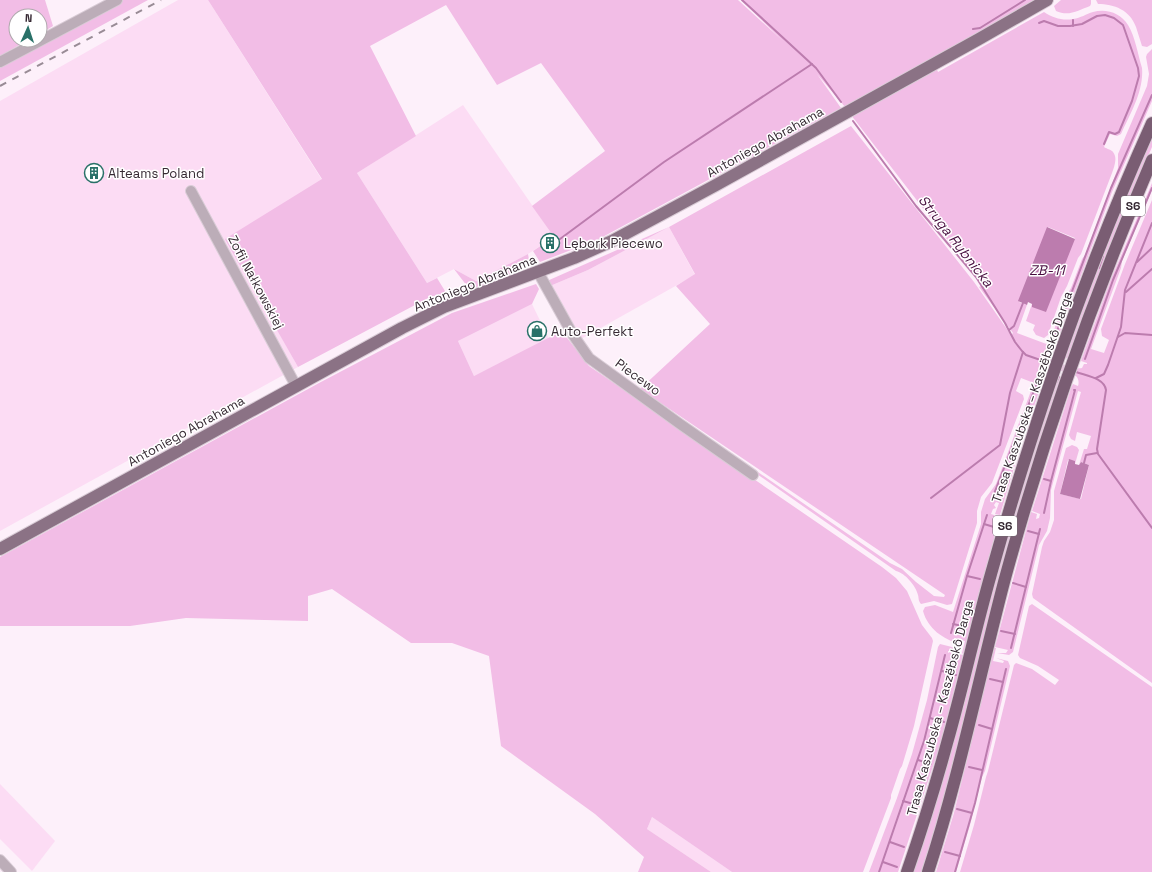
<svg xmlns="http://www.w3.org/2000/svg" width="1152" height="872" font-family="'Space Grotesk',sans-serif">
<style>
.built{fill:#fcdcf4}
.green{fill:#f2bde6}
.water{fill:#bc7cae}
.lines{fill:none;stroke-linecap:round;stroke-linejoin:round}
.stream{stroke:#bc7cae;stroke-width:2}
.minor-casing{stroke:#d9ccd6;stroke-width:12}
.major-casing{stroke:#d9ccd6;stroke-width:14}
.highway-casing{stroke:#d9ccd6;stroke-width:14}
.minor{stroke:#bcadb8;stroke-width:10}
.major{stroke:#8b7285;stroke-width:12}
.highway{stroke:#7a5d73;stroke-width:12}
.rail{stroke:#998c96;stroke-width:2;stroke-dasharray:7 7;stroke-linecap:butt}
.labels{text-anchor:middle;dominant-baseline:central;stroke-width:3;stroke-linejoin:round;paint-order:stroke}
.shield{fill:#fff;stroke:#726970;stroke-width:1}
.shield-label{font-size:12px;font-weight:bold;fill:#362933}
.street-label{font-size:13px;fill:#362933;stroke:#fff}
.poi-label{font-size:13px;fill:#362933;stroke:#fff;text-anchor:start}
.water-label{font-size:14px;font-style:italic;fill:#460c3e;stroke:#fff}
</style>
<rect width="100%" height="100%" fill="#fdf0fa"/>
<g class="built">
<polygon points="178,0 208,0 322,180 226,239 298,367 0,531 0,101"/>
<polygon points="463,105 554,237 528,254 476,281 454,269 427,283 357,173"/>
<polygon points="669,227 695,275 581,339 550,286 588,270"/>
<polygon points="532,304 549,339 474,376 458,341"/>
<polygon points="0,784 55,841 32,871 0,839"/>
<polygon points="652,817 732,872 711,872 647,829"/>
</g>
<g class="green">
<polygon points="0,0 45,0 53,26 40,34 40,16 16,16 16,40 28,40 0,56"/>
<polygon points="118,0 148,0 0,81 0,62"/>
<path d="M208,0H738L783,41L741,0H1036L933,60L938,72L1044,12C1053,18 1063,21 1073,19C1081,18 1086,14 1093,12C1106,8 1121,13 1128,25C1135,36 1138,55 1142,68C1144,91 1130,114 1121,134L1117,136L1110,134L1104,147C1107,149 1112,150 1113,152C1118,158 1114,167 1112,173L1081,254L1078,258L1067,286L1061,297L1048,335L1044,338L1036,335L1033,330L1035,325L1026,321L1032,304V307L1075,238L1048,227L1019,302L1027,305L1028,302L1017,333L1049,345L1064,300L1071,288L1082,259L1085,255L1118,168V154L1147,86L1149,74L1146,57L1147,54L1152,49V101L1112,192L1054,348L1052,351L1047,349L1046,350L1048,351L1047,355C1051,362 1075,370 1082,368L1084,364H1087V363L1081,361L1082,358L1111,279L1152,183V190L1122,261L1121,268L1091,349L1104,353L1109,340L1102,336L1101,329L1125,264L1152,200V683L1033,598L1032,594L1042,547L1044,541L1050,532L1054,520V491L1066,448L1072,445L1077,447L1079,450L1075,464V461L1068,460L1060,494L1081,499L1089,465L1081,462L1079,465L1084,449H1087L1091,436L1077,432L1075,441L1071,439L1069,435L1081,392L1078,391L1051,490L1050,518L1047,531L1039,545L1013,652L1009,655L997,653H1006L1008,650L995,647L1031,512L1037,514L1036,519L1039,518L1040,514L1032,511L1071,388L1073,384L1078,386C1079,384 1079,379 1076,376L1047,366H1044L1040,371L1037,372V374H1038L1039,373L1044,374V377L1022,441L1000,515L995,514L999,503L996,502L994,505L996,508L993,509L991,514L1000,517L963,654L962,653L965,641L954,638V641L961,644H960C943,639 928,629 923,611L925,607L935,605L953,612L981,524V512L985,499L996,484L1034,383L1021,378L1016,391L1023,395L1024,399L992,483L981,497L977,511V523L952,604L947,605L934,601L921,604C918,600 919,599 918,595C916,586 905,573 896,571L754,472L755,470L890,563L902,569L916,582L934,596L944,597L945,595L640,389L710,324L676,286L695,274L669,227L588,270L550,286L547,281L669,227L851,126L974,282L1011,335L1013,333L979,287L981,286L976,277L841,102L817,74L841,108L597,240L540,262L533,251L554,237L532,206L605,151L541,63L497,85L446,5L370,46L416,136L357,173L427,283L437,278L445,291V297L442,302L439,297L432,296L298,367L225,239L322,179Z"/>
<path d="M1061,0H1091V4L1090,6C1079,10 1069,17 1056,11L1054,6Z"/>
<path d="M1096,0H1152V44L1147,47L1142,46C1140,40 1138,33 1136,27C1130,10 1114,4 1098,4Z"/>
<polygon points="1152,136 1152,147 1129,200 1068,359 1064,357 1104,251"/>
<polygon points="528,254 530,266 474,288 467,286 454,269 476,281"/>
<polygon points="536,284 539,289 532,304 458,341 474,376 558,333 564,334 589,366 882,567 896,578 907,591 922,625 932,638 933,641 914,726 902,766 900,769 891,795 891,798 863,872 732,872 652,817 647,829 711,872 638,872 644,857 595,814 501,746 489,656 452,643 411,643 332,589 308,596 308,621 186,618 130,626 0,626 0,557 319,383 452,313"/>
<polygon points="1057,376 1061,378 953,769 923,872 913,872 980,638 1010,526"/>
<polygon points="1032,604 1152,687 1152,872 960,872 974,825 986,777 988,771 1014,665 1016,663 1032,669 1055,685 1059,680 1038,666 1020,658 1018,655 1029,606"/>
<polygon points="940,644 960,649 952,649 951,651 948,651 948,653 950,652 963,655 940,745 898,872 869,872 897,798 912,754 927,700 938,647"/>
<polygon points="994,648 996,648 993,661 1003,663 1004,661 996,658 1008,661 1010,666 985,771 982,777 970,825 956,872 936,872 954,813"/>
</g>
<g class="water">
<polygon points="1047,227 1075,239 1046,312 1032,307 1032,304 1028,302 1027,305 1018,301"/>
<polygon points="1069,459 1075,461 1075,464 1079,465 1081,462 1089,465 1080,499 1060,494"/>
</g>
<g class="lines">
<g class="stream">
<polyline points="742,0 816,68 841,102"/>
<polyline points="1073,20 1073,26"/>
<polyline points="1039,23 1044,21 1058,26 1070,26 1082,24 1097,16 1105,15 1114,18 1123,25 1138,68 1139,76 1132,101 1119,132 1115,134 1109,132 1104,144"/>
<polyline points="973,29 980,28 1025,0"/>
<polyline points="853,121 916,206 976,277 1005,323 1015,342 1022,351 1026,355 1049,363"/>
<polyline points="560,239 664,162 812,64"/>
<polyline points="1137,262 1152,248"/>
<polyline points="1099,268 1103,256"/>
<polyline points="1126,292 1152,269"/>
<polyline points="1009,330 1014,326 1023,303"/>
<polyline points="1118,337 1125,333 1152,335"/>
<polyline points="1051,347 1111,188 1152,95"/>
<polyline points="1085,359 1113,280 1152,188"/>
<path d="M1076,372C1087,376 1104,378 1106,390L1097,449L1098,454L1152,528"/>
<polyline points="1096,378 1104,374 1108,365 1121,327 1125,290 1152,223"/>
<polyline points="1056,383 1059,377"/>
<polyline points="1084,463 1086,455 1097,453"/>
<polyline points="1003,472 1010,474"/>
<polyline points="1044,479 1051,481"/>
<polyline points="931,498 1000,445 1010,393 1023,352"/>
<polyline points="992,499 1039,378"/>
<polyline points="1044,513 1051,481 1075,390 1074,390"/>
<polyline points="984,524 994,527"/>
<polyline points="1028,531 1039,534"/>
<polyline points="967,576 980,579"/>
<polyline points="1013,583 1026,587"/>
<polyline points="953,624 967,627"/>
<polyline points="1001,631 1015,634"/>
<polyline points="951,633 967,576 987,515"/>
<polyline points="1011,648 1040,529"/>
<polyline points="942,671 956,675"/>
<polyline points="990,679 1003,682"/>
<polyline points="930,718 944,722"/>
<polyline points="979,725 992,729"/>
<polyline points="918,760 931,764"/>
<polyline points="969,767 982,770"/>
<polyline points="903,801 917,805"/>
<polyline points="957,809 972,813"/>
<polyline points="890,842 904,847"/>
<polyline points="945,852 960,856"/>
<polyline points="883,862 897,867"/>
<polyline points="879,872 924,741 945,655"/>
<polyline points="955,872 975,803 1006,669"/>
</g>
<g class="minor-casing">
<g id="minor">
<polyline points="0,62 117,0"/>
<polyline points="191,191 296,386"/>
<polyline points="538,272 573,335 589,358 680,424 753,475"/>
<polyline points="0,860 11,872"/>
</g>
</g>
<g class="major-casing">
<polyline id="major" points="0,549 402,328 444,307 574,258 612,241 716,185 979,39 1047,0"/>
</g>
<g class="highway-casing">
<g id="highway">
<path d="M907,872C922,829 935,787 947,743C963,687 975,630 991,574C1034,420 1086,269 1152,123"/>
<path d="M928,872C959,777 979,678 1004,582C1043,438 1093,297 1152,160"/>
</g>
</g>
<use href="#minor" class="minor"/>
<use href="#major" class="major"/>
<use href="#highway" class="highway"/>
<polyline class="rail" points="0,86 161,0"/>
</g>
<defs>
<g id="building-ring" transform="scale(1)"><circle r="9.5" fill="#fff" stroke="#297168" stroke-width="1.5"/><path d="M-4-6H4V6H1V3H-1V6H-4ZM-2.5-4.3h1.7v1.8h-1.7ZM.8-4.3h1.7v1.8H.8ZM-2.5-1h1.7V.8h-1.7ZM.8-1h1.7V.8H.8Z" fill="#297168"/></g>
<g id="shop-ring" transform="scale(1)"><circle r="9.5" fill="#fff" stroke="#297168" stroke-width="1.5"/><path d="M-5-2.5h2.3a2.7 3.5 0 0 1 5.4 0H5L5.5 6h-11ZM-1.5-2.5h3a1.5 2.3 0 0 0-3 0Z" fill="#297168"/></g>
</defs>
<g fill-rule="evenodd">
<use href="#building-ring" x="94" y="173"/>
<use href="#building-ring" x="550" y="243"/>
<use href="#shop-ring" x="537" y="331"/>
</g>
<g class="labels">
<g class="shield">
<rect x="1121" y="196" width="24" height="20" rx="3"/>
<rect x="993" y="516" width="24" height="20" rx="3"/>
</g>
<g class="shield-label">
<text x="1133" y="206">S6</text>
<text x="1005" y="526">S6</text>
</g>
<g class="street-label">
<text transform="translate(765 142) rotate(-29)">Antoniego Abrahama</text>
<text transform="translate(256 282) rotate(62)">Zofii Nałkowskiej</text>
<text transform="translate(475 283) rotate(-22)">Antoniego Abrahama</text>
<text transform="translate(638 377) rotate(36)">Piecewo</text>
<text transform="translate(1032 397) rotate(-71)">Trasa Kaszubska – Kaszëbskô Darga</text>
<text transform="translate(186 431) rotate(-29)">Antoniego Abrahama</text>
<text transform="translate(940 708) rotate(-75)">Trasa Kaszubska – Kaszëbskô Darga</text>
</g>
<g class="poi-label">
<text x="108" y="173">Alteams Poland</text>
<text x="564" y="243">Lębork Piecewo</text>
<text x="551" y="331">Auto-Perfekt</text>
</g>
<g class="water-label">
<text transform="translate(956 241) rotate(52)">Struga Rybnicka</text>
<text x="1047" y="270">ZB-11</text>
</g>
</g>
<g transform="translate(28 28) rotate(3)"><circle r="19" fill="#ffffff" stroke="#afa9ad"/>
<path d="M0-3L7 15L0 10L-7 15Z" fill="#297168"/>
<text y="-6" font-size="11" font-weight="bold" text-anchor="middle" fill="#362933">N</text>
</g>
</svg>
